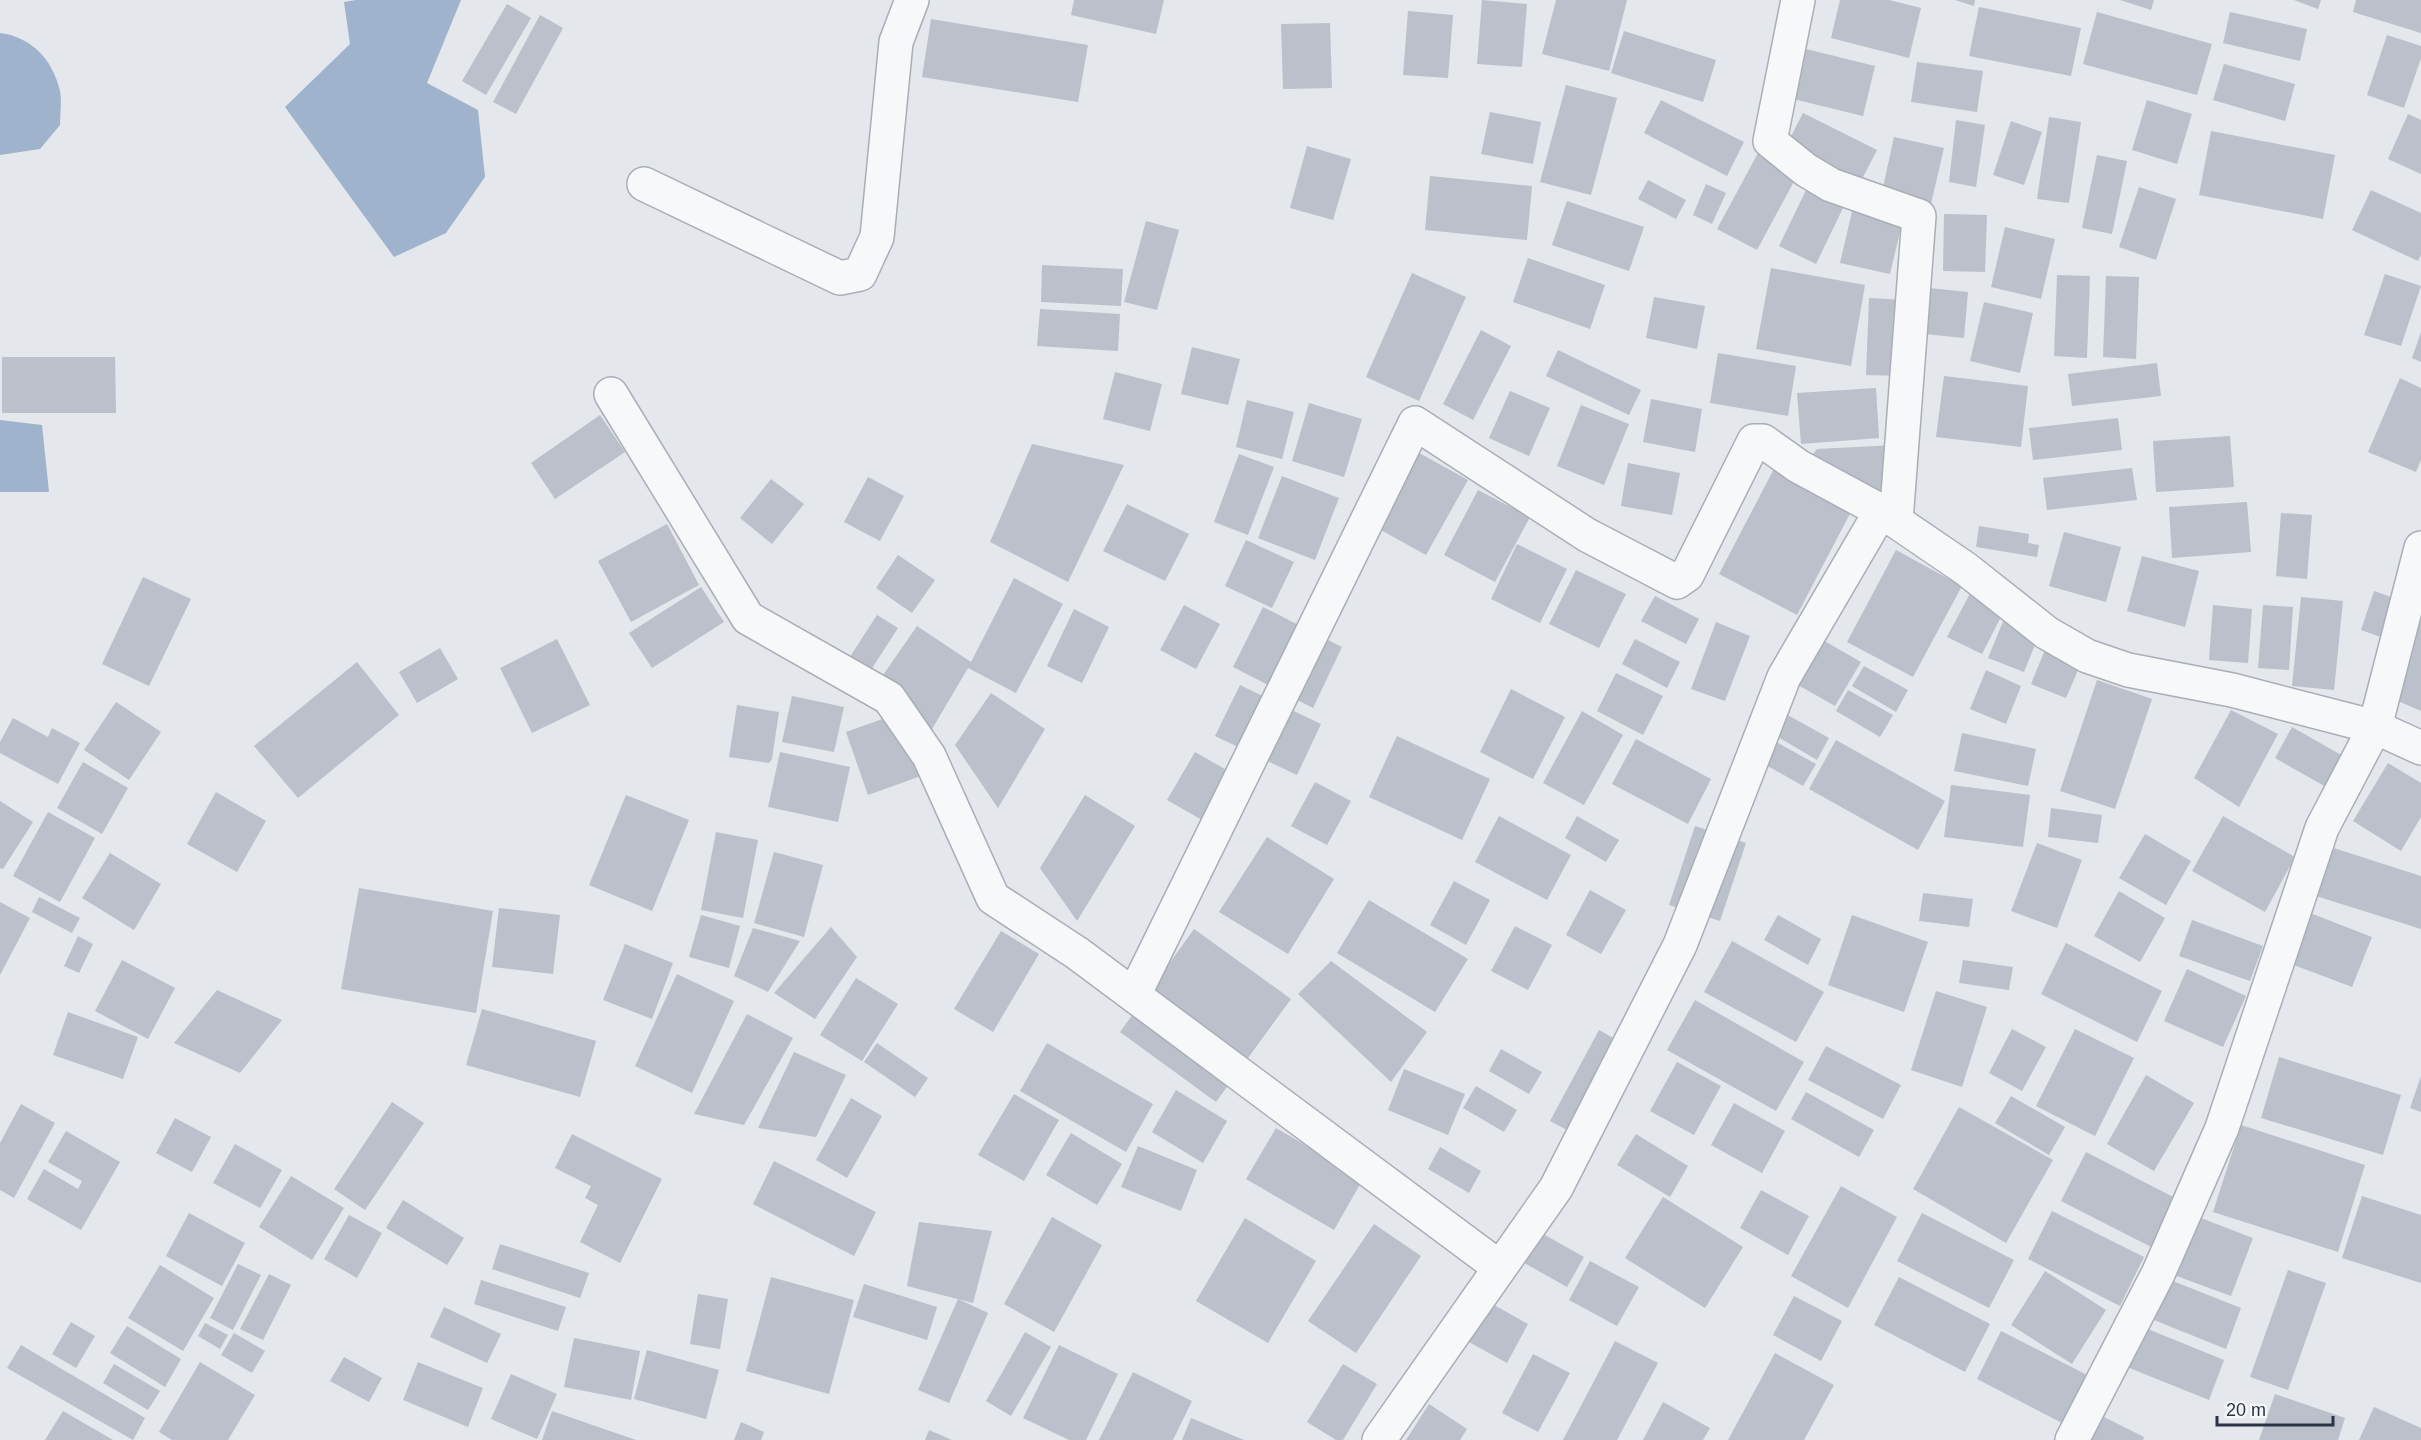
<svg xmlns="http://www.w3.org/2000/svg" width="2421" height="1440" font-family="Helvetica,sans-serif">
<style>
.water{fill:#9fb4cc}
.building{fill:#bbc0ca}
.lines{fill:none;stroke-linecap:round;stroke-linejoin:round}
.minor-casing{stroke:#a9aeb7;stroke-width:36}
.minor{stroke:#f7f8fa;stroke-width:33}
</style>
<rect width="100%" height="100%" fill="#e4e7ec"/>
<g class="water">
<polygon points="356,0 461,0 427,83 478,110 485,177 446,233 394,257 285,107 350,44 344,2"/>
<path d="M0,33C32,37 53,60 60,91C62,101 60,114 60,125L40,149L0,155Z"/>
<polygon points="0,420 42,425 49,492 0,492"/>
</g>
<g class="building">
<polygon points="1074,0 1164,0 1156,34 1071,15"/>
<polygon points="1482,0 1527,4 1522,67 1477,64"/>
<polygon points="1556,0 1627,0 1609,71 1542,54"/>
<polygon points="1840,0 1889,0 1921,8 1909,58 1831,38"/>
<polygon points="1955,0 1975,0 1974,6"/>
<polygon points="2120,0 2154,0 2151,10"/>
<polygon points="2294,0 2321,0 2318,9"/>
<polygon points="2356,0 2421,0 2421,33 2353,12"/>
<polygon points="507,4 531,18 486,95 462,81"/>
<polygon points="1979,7 2081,28 2071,76 1969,56"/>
<polygon points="1408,11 1453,15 1448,78 1403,75"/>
<polygon points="2097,12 2212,44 2197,95 2083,64"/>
<polygon points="2230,12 2307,29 2300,61 2223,43"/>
<polygon points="540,15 563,28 516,114 493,102"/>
<polygon points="931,19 1088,45 1078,102 922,77"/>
<polygon points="1330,23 1332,88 1283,89 1281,24"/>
<polygon points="1624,31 1716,60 1703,102 1611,73"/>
<polygon points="2387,35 2421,46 2421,58 2404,108 2367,95"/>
<polygon points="1798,47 1875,66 1863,116 1785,97"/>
<polygon points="1917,62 1983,71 1977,112 1911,102"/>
<polygon points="2224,64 2295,84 2285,121 2213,100"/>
<polygon points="1566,85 1617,98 1591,195 1540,182"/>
<polygon points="1661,100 1744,142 1727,176 1644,133"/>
<polygon points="2147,100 2192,114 2177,164 2132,150"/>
<polygon points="1490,112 1541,122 1533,164 1481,154"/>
<polygon points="1803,113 1877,150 1859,185 1785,148"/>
<polygon points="2408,114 2421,120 2421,174 2388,159"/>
<polygon points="2049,117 2081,122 2069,203 2037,199"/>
<polygon points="1956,120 1985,125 1976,187 1949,182"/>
<polygon points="2011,121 2042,132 2024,185 1993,175"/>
<polygon points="2211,131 2335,155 2323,219 2199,195"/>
<polygon points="1894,137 1944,148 1930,208 1881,196"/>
<polygon points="1307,146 1351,159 1333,220 1290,208"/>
<polygon points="1758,153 1798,174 1757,250 1717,229"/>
<polygon points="2097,155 2127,161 2112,234 2082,228"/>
<polygon points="1430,176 1532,186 1527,240 1425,230"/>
<polygon points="1648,180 1686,200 1676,219 1638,199"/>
<polygon points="1706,184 1726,193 1712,224 1693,215"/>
<polygon points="1808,186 1845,204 1816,264 1779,246"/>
<polygon points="2139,187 2176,199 2156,260 2119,247"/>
<polygon points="2371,190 2421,213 2421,255 2418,261 2352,230"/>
<polygon points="1567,201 1644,227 1629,271 1552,245"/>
<polygon points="1854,203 1904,215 1890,274 1840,263"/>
<polygon points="1944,214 1987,215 1985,272 1943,271"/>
<polygon points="1146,221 1179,230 1157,310 1124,302"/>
<polygon points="2005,227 2055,239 2041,299 1991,287"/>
<polygon points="1528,258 1605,285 1590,329 1513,302"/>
<polygon points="1042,265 1123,269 1121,306 1041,302"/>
<polygon points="1771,268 1865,285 1851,366 1756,349"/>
<polygon points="1412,273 1466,297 1419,401 1366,377"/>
<polygon points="2385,274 2421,286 2401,346 2364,335"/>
<polygon points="2057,275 2090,276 2087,358 2054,356"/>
<polygon points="2106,276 2139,277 2136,359 2103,357"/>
<polygon points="1929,288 1968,292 1964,338 1925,334"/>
<polygon points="1654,297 1705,306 1697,349 1646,338"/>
<polygon points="1869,298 1907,300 1903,376 1866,375"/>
<polygon points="1984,302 2033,313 2020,373 1970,361"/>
<polygon points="1040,309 1120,314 1118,351 1037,346"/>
<polygon points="1481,330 1511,346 1473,420 1443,404"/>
<polygon points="2421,332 2421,362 2412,358"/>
<polygon points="1192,347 1240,359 1228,405 1181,394"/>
<polygon points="1558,350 1641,390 1629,415 1546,376"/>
<polygon points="1718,353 1796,366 1788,416 1710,403"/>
<polygon points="2,357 115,357 116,413 2,413"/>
<polygon points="2157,363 2161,396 2072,406 2068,374"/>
<polygon points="1115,372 1162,384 1150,431 1103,419"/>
<polygon points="1944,376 2028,386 2021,447 1936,437"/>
<polygon points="2400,378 2421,388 2421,460 2416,472 2368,452"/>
<polygon points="1876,388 1879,438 1801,444 1797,393"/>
<polygon points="1510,391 1550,408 1529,456 1489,438"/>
<polygon points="1651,399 1702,409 1695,452 1643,442"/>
<polygon points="1247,400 1294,412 1282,459 1236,447"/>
<polygon points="1309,403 1362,419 1344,477 1292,461"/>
<polygon points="1581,405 1629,424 1604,485 1557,466"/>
<polygon points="600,415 625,452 555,499 531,463"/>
<polygon points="2118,418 2122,450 2033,460 2029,428"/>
<polygon points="2230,436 2234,487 2156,492 2153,441"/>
<polygon points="1032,444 1124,465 1068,582 990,542"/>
<polygon points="1895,445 1885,507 1807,462 1817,449"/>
<polygon points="1412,449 1468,480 1426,555 1370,524"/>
<polygon points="1239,454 1274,467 1248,535 1214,522"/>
<polygon points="1628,463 1680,473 1672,515 1621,506"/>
<polygon points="1776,465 1854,506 1797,615 1719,574"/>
<polygon points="2132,468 2137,500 2047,510 2043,478"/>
<polygon points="1282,476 1339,498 1315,560 1258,538"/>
<polygon points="868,477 904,496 880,541 844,522"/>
<polygon points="771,479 804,504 772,544 740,518"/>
<polygon points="1478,490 1530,517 1495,582 1444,555"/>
<polygon points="2247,502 2251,552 2172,558 2169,507"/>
<polygon points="1127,504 1189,534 1165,581 1103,551"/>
<polygon points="2281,513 2312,515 2307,579 2276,576"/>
<polygon points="667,524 699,585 631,622 598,561"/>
<polygon points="1979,526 2029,534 2028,543 2039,545 2037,557 1976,547"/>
<polygon points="2064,532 2121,547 2106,602 2049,586"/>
<polygon points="1246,540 1294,562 1272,608 1225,586"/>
<polygon points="1517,544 1567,569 1540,623 1491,599"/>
<polygon points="1896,550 1962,586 1913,677 1847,642"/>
<polygon points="898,555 935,580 912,613 876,588"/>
<polygon points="2142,556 2199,571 2185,627 2127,611"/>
<polygon points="1576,570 1626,594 1599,648 1549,624"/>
<polygon points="143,577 191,599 149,686 102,664"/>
<polygon points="1014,578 1063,604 1016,693 968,668 925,741 881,678 917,626 971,662"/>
<polygon points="1974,586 2008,603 1982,654 1947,637"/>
<polygon points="701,587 724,622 652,668 629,633"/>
<polygon points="2374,591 2394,598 2381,637 2361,630"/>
<polygon points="1655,596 1699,619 1686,644 1641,621"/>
<polygon points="2301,597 2343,601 2334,690 2292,686"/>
<polygon points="2421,598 2421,711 2368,688"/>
<polygon points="1184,605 1220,624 1196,669 1160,650"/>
<polygon points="2213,605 2252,609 2248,663 2209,660"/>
<polygon points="2263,605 2293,607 2289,670 2258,668"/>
<polygon points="1263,607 1342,647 1313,708 1233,667"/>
<polygon points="1074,609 1109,627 1082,683 1047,666"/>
<polygon points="877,615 898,628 867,676 846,663"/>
<polygon points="2004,619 2039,635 2024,672 1988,658"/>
<polygon points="1716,622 1750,636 1725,701 1691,689"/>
<polygon points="1814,635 1861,662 1835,706 1789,680"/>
<polygon points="557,639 590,705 532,733 500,668"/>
<polygon points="1635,639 1680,662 1667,688 1622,664"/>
<polygon points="2047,645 2082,661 2066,698 2031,684"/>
<polygon points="440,648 458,679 417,703 399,672"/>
<polygon points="357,662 399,715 298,798 254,746"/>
<polygon points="1864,666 1908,690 1896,712 1852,686"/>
<polygon points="1986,670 2021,686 2006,724 1970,709"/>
<polygon points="1616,673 1663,696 1643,735 1597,711"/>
<polygon points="2097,680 2152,699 2115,809 2060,791"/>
<polygon points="1240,685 1321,724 1297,775 1215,736"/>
<polygon points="1511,689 1565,717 1533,779 1480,752"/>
<polygon points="1848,690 1893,715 1880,737 1836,711"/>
<polygon points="991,693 1045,729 998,808 955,745"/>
<polygon points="792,696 844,707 834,752 782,742"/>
<polygon points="116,702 161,732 129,780 84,750"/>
<polygon points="737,705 779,712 772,759 769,763 729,757"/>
<polygon points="2231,710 2278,734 2239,807 2194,778"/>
<polygon points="1582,711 1623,735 1584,805 1543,783"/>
<polygon points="899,713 921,776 868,795 846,732"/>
<polygon points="1784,713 1829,738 1817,760 1773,734"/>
<polygon points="13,718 48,737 52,728 80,743 58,784 0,753 0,742"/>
<polygon points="2292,727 2343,756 2326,787 2275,758"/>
<polygon points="1962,733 2036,749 2028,786 1954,771"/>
<polygon points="1397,736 1490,779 1462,840 1369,797"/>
<polygon points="1636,739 1711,779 1688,824 1612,784"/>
<polygon points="1771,739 1816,764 1803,786 1759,761"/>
<polygon points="1836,740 1945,801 1918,850 1809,789"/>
<polygon points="780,752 850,767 838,822 768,807"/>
<polygon points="1195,752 1253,785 1225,833 1167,800"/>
<polygon points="83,762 128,788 102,834 57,808"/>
<polygon points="2388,763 2421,783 2421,817 2401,851 2353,821"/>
<polygon points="1315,782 1351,801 1327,845 1291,826"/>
<polygon points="1951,785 2030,795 2023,847 1944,837"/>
<polygon points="216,792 266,821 237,872 187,844"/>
<polygon points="626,795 689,820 652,911 589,885"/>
<polygon points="1085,795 1135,826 1077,921 1040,868"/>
<polygon points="0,801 33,822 3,869 0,868"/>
<polygon points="2051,808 2102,815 2098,843 2048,837"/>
<polygon points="48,812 95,838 60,902 13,876"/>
<polygon points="1499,816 1571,855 1547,900 1475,862"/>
<polygon points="1577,816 1619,840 1606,862 1565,838"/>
<polygon points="2223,816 2295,857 2265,912 2192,871"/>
<polygon points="1695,826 1746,843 1720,921 1669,905"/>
<polygon points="716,832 758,840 743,918 701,910"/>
<polygon points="2145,834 2191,861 2166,905 2119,878"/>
<polygon points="1267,837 1334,879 1288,954 1219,912"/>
<polygon points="2315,842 2421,876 2421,929 2300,891"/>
<polygon points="2037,843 2082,860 2057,928 2011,911"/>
<polygon points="774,852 823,865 804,937 754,923"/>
<polygon points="110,853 161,884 134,930 82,898"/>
<polygon points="1454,881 1490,900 1466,945 1430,925"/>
<polygon points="359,888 493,911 476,1013 341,989"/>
<polygon points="1590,890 1626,910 1601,954 1566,935"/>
<polygon points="2119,891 2165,918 2140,962 2094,936"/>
<polygon points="1923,893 1973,899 1969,927 1919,921"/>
<polygon points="39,897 80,918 72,933 32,912"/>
<polygon points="1369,900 1468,959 1435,1012 1337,953"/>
<polygon points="0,902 30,918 0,975"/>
<polygon points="499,908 560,915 553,974 492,967"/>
<polygon points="2310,913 2372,937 2352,987 2291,964"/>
<polygon points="701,915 740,926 729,968 689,957"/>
<polygon points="1778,915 1821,939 1808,965 1764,940"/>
<polygon points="1852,915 1928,942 1904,1012 1828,985"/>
<polygon points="2192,920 2263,946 2250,981 2179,956"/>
<polygon points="1515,926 1552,945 1528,990 1491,971"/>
<polygon points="831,927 857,957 815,1019 774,993"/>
<polygon points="753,928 800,941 768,992 734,976"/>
<polygon points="1194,929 1291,999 1216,1102 1120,1032"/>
<polygon points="1001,931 1039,954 993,1032 954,1009"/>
<polygon points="78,936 93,944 79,973 64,966"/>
<polygon points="1732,941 1824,992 1796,1042 1704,992"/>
<polygon points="2066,943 2162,991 2137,1042 2041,994"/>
<polygon points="625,944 673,963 652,1019 603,1000"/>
<polygon points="122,960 175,988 148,1039 95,1011"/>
<polygon points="1963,960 2013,967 2009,990 1959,983"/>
<polygon points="1331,961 1427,1032 1391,1082 1298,994"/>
<polygon points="2187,969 2246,996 2223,1047 2164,1021"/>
<polygon points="677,974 734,1001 692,1093 635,1066"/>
<polygon points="856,978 898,1004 862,1061 820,1035"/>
<polygon points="217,990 282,1020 240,1073 174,1043"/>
<polygon points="1936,991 1987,1007 1962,1087 1911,1070"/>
<polygon points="1695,1000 1804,1062 1776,1111 1667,1050"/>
<polygon points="482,1009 596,1041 580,1097 466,1065"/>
<polygon points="68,1012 138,1037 123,1079 53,1055"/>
<polygon points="747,1014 793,1038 744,1125 694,1114"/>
<polygon points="2012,1029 2046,1047 2022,1091 1989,1073"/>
<polygon points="2075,1029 2134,1058 2095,1136 2036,1106"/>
<polygon points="1599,1030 1635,1050 1586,1140 1550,1121"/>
<polygon points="877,1043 928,1078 915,1097 864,1062"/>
<polygon points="1047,1043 1153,1104 1126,1152 1020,1091"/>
<polygon points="1826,1046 1901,1085 1883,1119 1808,1080"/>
<polygon points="1501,1049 1542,1072 1529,1094 1489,1071"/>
<polygon points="794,1052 846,1075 816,1137 758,1128"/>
<polygon points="2279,1057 2401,1095 2383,1155 2261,1118"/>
<polygon points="1677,1062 1721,1086 1694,1135 1650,1111"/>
<polygon points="1404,1069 1465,1094 1448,1135 1388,1110"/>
<polygon points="2146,1075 2194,1103 2154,1171 2107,1144"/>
<polygon points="2421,1076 2421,1112 2410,1108"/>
<polygon points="1476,1086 1517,1110 1504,1132 1463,1108"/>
<polygon points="1176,1090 1227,1121 1203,1163 1152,1132"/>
<polygon points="1806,1092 1874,1130 1859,1157 1791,1119"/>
<polygon points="1014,1094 1059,1120 1024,1181 978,1155"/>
<polygon points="2011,1096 2065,1127 2049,1155 1995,1123"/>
<polygon points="851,1098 882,1116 847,1178 816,1160"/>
<polygon points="392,1102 424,1123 365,1210 334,1189"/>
<polygon points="1734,1103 1785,1131 1762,1173 1711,1145"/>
<polygon points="21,1104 55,1123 14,1198 0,1190 0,1143"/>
<polygon points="1959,1107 2053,1160 2006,1243 1913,1189"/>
<polygon points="175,1118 211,1137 192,1172 156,1153"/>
<polygon points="2241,1125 2365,1165 2338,1252 2213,1212"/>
<polygon points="1276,1128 1363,1179 1334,1230 1246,1179"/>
<polygon points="66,1131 120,1162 81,1230 27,1199 44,1169 78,1189 82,1181 48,1162"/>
<polygon points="1071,1133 1122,1164 1097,1205 1046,1175"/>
<polygon points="572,1134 662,1179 620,1263 580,1242 598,1205 585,1198 591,1186 555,1168"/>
<polygon points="1636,1134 1688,1166 1670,1197 1617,1165"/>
<polygon points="235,1144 282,1170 260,1208 213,1183"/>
<polygon points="1138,1146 1197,1170 1181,1211 1121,1187"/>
<polygon points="1440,1147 1481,1171 1469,1193 1428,1169"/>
<polygon points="2086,1152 2177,1199 2153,1248 2061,1201"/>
<polygon points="774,1161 876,1212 854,1256 753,1204"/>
<polygon points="291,1176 344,1208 312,1260 259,1227"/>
<polygon points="1841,1186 1897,1217 1848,1308 1791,1276"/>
<polygon points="1761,1190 1809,1216 1788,1255 1740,1228"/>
<polygon points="2362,1196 2421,1215 2421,1283 2342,1258"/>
<polygon points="1663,1197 1743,1247 1705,1308 1625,1258"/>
<polygon points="403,1200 464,1238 447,1265 386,1228"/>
<polygon points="2052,1211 2144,1257 2120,1306 2028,1259"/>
<polygon points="189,1213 245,1243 222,1286 166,1256"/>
<polygon points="1922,1213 2014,1260 1989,1308 1897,1261"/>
<polygon points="349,1215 382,1233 357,1278 324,1259"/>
<polygon points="2193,1215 2253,1238 2231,1296 2171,1274"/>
<polygon points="1052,1217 1102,1245 1054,1332 1004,1304"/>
<polygon points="1245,1218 1316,1261 1268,1343 1196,1301"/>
<polygon points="919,1222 992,1231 973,1303 907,1286"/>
<polygon points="1374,1224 1421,1256 1356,1353 1308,1321"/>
<polygon points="1536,1230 1584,1257 1567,1287 1519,1260"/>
<polygon points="500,1244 589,1273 580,1298 492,1269"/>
<polygon points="1590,1261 1639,1287 1617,1326 1569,1300"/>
<polygon points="238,1264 261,1275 233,1330 210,1318"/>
<polygon points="160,1265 214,1298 183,1351 128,1318"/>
<polygon points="2288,1270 2326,1283 2288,1390 2250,1377"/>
<polygon points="2045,1271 2106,1310 2072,1364 2011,1325"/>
<polygon points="269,1274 291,1285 263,1340 240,1329"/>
<polygon points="2160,1276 2241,1308 2226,1349 2144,1316"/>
<polygon points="771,1277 854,1300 829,1394 746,1371"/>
<polygon points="1899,1277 1990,1324 1965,1372 1874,1325"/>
<polygon points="481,1280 566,1307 558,1331 474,1304"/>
<polygon points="864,1284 937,1307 927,1340 853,1317"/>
<polygon points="698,1294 728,1299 720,1349 690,1344"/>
<polygon points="1794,1296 1842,1321 1821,1361 1773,1335"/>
<polygon points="1480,1297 1528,1324 1507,1363 1458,1336"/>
<polygon points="958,1299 988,1313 949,1403 918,1390"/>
<polygon points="444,1307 501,1334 487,1363 430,1337"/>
<polygon points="71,1322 95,1336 76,1368 52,1354"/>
<polygon points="205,1323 228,1335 220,1349 198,1336"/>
<polygon points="127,1326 181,1359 165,1387 110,1353"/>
<polygon points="2143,1327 2224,1360 2209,1400 2127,1367"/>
<polygon points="2001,1331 2093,1378 2068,1426 1977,1379"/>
<polygon points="1025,1332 1051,1347 1011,1416 986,1401"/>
<polygon points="234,1333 265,1351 252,1373 221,1355"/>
<polygon points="574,1338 640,1351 631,1400 564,1387"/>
<polygon points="1615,1341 1658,1363 1617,1440 1563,1440"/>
<polygon points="21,1345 145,1418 133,1440 7,1368"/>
<polygon points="1059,1345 1118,1374 1086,1440 1069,1440 1023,1418"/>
<polygon points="647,1350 719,1370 706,1419 634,1399"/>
<polygon points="1775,1353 1834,1385 1804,1440 1728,1440"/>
<polygon points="1533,1354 1570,1373 1538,1432 1502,1413"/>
<polygon points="344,1357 382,1378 369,1402 330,1381"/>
<polygon points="200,1362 255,1395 228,1440 172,1440 159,1432"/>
<polygon points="418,1362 483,1388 468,1427 403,1400"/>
<polygon points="114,1364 160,1391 148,1410 103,1383"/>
<polygon points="1343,1364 1377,1384 1343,1440 1336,1440 1307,1422"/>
<polygon points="1133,1372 1192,1401 1173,1440 1099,1440"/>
<polygon points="511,1374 557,1394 537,1439 491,1419"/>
<polygon points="2275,1394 2345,1418 2338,1440 2259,1440"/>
<polygon points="1663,1402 1710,1428 1703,1440 1643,1440"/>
<polygon points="1429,1404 1467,1429 1460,1440 1406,1440"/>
<polygon points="2374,1407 2421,1428 2421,1440 2359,1440"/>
<polygon points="63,1411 113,1440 45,1440"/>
<polygon points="552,1411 636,1440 542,1440"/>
<polygon points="2094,1412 2144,1437 2143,1440 2079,1440"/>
<polygon points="1191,1418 1244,1440 1182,1440"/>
<polygon points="741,1422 764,1432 761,1440 734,1440"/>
<polygon points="929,1430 952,1440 925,1440"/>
</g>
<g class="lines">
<g class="minor-casing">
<g id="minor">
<polyline points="1798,0 1770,141 1806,170 1831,185 1919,216 1896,521"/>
<polyline points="644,184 840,278 860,274 877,237 896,42 912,0"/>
<polyline points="611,394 748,618 889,698 929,756 993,898 1077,953 1499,1267"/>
<polyline points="1134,995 1415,423 1587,535 1677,582 1687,575 1754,441 1763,441 1798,466 1881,511 1966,569 2047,633 2087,656 2128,670 2232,690 2375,727 2421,748"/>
<polyline points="1379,1440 1556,1188 1680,945 1784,677 1881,511"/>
<polyline points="2072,1440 2158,1274 2222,1128 2322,828 2375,727 2421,548"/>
</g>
</g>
<use href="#minor" class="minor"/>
</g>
<path d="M2217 1416v9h116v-9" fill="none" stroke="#2b3445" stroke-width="3"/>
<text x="2226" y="1416" font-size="18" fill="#2b3445" stroke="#f4f6f9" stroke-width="4.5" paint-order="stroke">20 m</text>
</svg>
